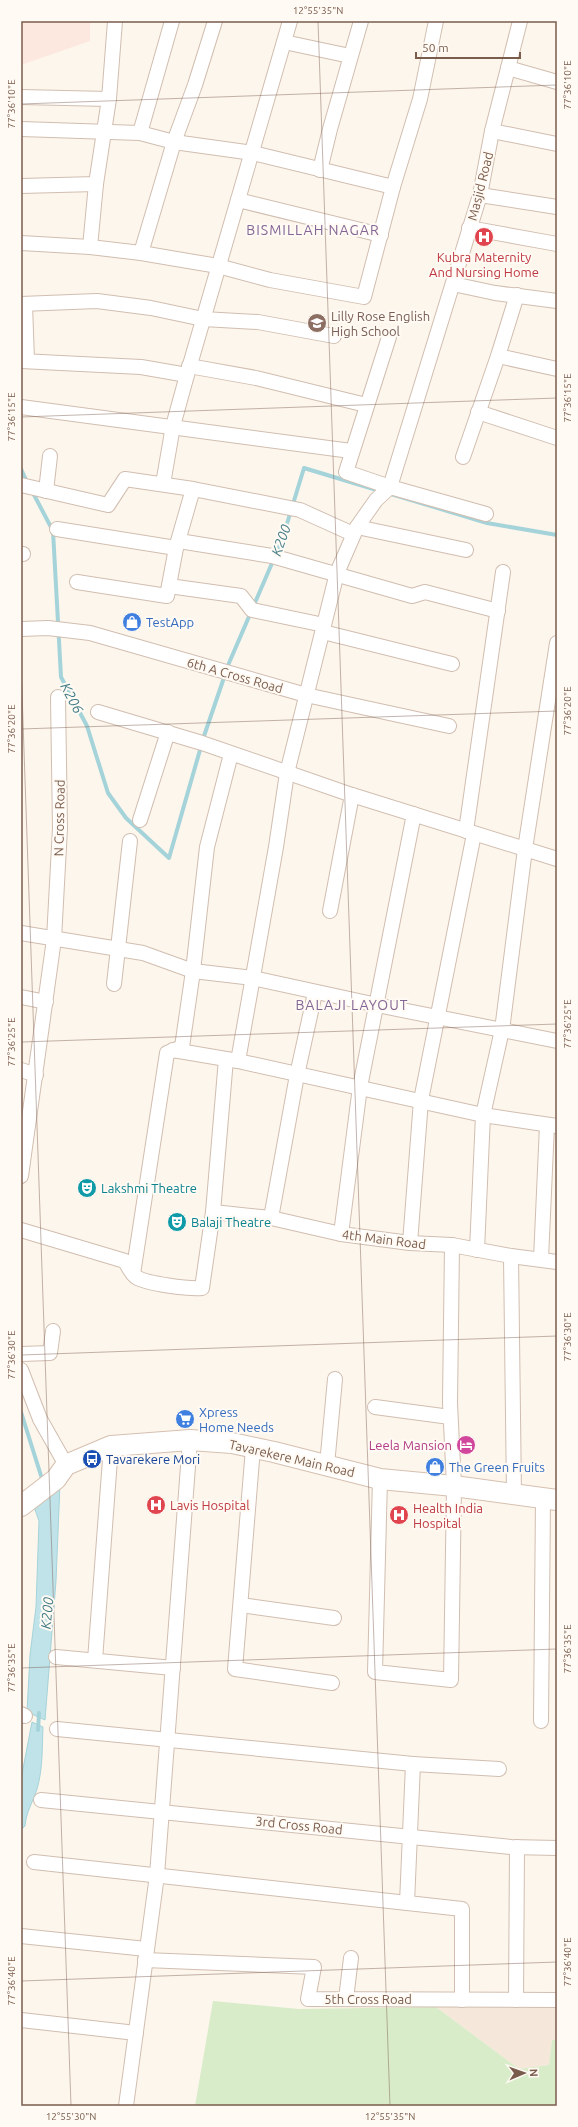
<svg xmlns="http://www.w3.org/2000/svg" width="578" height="2127" font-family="Ubuntu,sans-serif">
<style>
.residential{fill:#f5e8da}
.commercial{fill:#fde8e0}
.green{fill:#d8ecc9}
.water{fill:#bfe3e8;stroke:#a5d3da}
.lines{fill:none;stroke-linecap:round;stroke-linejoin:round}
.stream{stroke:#a5d3da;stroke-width:4}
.street-casing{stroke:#d1beb0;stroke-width:16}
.secondary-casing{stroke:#d6c0b0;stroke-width:22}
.street{stroke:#fff;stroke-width:14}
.secondary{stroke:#fff;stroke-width:20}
.ticks{fill:none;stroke:#7a5c4d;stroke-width:1;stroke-opacity:0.45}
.labels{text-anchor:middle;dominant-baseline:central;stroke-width:4;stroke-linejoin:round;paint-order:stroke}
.street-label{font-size:13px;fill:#7a5c4d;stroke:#fffaf3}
.health-label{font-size:13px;fill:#be3a42;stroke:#fffaf3;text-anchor:start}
.education-label{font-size:13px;fill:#785e54;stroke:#fffaf3;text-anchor:start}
.shop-label{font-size:13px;fill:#366cbe;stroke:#fffaf3;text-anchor:start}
.culture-label{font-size:13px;fill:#0d838f;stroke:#fffaf3;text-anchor:start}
.hotel-label{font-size:13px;fill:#b23c85;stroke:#fffaf3;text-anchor:end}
.transit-label{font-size:13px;fill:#164399;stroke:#fffaf3;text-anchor:start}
.neighbourhood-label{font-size:14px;letter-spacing:1px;fill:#846695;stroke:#fffaf3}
.water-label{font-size:14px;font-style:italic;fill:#437c86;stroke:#fffaf3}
.neatline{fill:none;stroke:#7a5c4d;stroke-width:1.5}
.ticks-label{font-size:10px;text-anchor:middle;fill:#7a5c4d}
</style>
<rect width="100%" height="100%" fill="#fdf6ec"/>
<polygon class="residential" points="557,2005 557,2040 552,2040 549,2065 519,2069 436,2007"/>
<polygon class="commercial" points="21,21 90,21 90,41 21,65"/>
<polygon class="green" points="213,2001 299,2009 436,2007 519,2069 549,2065 552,2040 557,2040 557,2106 195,2106"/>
<g class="water">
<polygon points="60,1484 56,1581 45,1720 27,1712 30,1655 36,1607 39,1521 33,1504"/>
<path d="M32,1722L43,1727C42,1747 43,1769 37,1789C33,1802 26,1812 25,1826L21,1830V1779Z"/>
</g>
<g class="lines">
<g class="stream">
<polyline points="21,469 28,484"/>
<polyline points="32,491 53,531 61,677 87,726 108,793 126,818 169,858 204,736 229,663 282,540 304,468 380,491"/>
<polyline points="391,494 487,523 557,535"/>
<polyline points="21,1412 43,1482"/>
<polyline points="38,1730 39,1713"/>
</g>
<g class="street-casing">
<g id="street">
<polyline points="284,42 350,56"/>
<polyline points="508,68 557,82"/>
<polyline points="21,97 109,99"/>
<polyline points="21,129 140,133 174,142 253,153 393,187"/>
<polyline points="492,131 557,144"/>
<polyline points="140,133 172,21"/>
<polyline points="320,170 330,129 361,21"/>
<polyline points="21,186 96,184"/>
<polyline points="480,195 557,207"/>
<polyline points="238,200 381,235"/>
<polyline points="469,228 557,244"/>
<polyline points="21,243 90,247 141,253 218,266 270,280 364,297 393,187 420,99 436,21"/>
<polyline points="90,247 96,184 109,99 115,21"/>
<polyline points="141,253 174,142 195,85 215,21"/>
<polyline points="453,284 495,293 557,301"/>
<polyline points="21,304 97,301 151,308 203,319 258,322 334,336"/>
<polyline points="25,304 27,361"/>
<polyline points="389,337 346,472 390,487 480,195 492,131 520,21"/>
<polyline points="498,356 557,369"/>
<polyline points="21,361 141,367 187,375"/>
<polyline points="189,366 256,378 366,405"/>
<polyline points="21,407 351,451"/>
<polyline points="478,412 557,438"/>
<polyline points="463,457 498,356 517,295"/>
<polyline points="163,484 173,426 187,375 290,21"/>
<polyline points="21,485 108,505 125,479 193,489"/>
<polyline points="46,491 50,456"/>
<polyline points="357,527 466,550"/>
<polyline points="57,529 176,548"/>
<polyline points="179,541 272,556 412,596 425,592 498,611"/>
<polyline points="21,554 23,554"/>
<polyline points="77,582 167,596 176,548 193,489 300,510 353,534"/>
<polyline points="169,586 241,596 252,610 324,625"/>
<polyline points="21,629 48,628 90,633 306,695 449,726"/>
<polyline points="323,632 452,664"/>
<polyline points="98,712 202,743 352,795 557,859"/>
<polyline points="140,820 168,732"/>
<polyline points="466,831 503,572"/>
<polyline points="330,911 352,795"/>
<polyline points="21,933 143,953 193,971 253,978 377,1005 557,1041"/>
<polyline points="114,984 130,841"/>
<polyline points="21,997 46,1002"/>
<polyline points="173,1050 238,1061 483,1115 557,1126"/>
<polyline points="238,1061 276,847 287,773 337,573 357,527 376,500 390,487 486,514"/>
<polyline points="21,1070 36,1075"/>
<polyline points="21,1176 54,939 60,828 58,697"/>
<polyline points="213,1212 271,1218 341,1234 410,1243 452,1245 511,1256 557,1262"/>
<polyline points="271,1218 297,1075 315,993"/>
<path d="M21,1230L125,1261C128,1267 131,1273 136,1277C147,1284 188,1289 202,1288L213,1212L226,1059"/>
<polyline points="341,1234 360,1087 414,814"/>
<polyline points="410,1243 421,1100 474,834"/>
<polyline points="477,1250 483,1115 502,1030 525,849 557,643"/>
<polyline points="511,1256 514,1495"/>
<polyline points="541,1259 547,1125"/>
<polyline points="133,1274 167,1053 182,1047 193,971 207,847 231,754"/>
<polyline points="21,1354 50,1353 53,1331"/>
<polyline points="21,1370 40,1419 66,1465"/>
<polyline points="375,1407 450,1417"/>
<polyline points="253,1448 235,1669 332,1683"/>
<polyline points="327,1465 335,1379"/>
<polyline points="380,1479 375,1672 451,1680 454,1486 450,1403 452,1245"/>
<polyline points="241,1605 334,1618"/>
<polyline points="56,1657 173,1668"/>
<polyline points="95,1660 111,1446"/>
<polyline points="21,1714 25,1716"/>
<polyline points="541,1721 543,1499"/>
<polyline points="57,1729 413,1764"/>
<polyline points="41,1800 511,1847 557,1848"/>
<polyline points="34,1862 462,1909 462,2000"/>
<polyline points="407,1903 413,1764 499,1769"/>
<polyline points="21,1936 146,1949"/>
<polyline points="145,1960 314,1967 308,1999 557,2000"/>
<polyline points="346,1999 351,1958"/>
<polyline points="516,2000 517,1847"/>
<polyline points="21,2020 136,2033"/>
<polyline points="126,2106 157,1875 190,1440"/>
</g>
</g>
<g class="secondary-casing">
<polyline id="secondary" points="21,1506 56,1479 66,1465 111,1446 190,1440 232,1443 274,1452 380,1479 454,1486 557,1500"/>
</g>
<use href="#street" class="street"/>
<use href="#secondary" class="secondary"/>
</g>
<path class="ticks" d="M318,21L390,2106M21,104L557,85M21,417L557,398M21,664L71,2106M21,729L557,711M21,1042L557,1024M21,1355L557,1336M21,1668L557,1649M21,1981L557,1962"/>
<defs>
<g id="hospital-disc" transform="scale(1)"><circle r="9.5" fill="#e0444e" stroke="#fffaf3"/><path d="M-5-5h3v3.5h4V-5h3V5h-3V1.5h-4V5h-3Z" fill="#fff"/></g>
<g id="school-disc" transform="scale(1)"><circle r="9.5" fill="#8d6e63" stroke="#fffaf3"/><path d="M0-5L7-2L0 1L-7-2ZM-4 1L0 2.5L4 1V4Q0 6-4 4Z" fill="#fff"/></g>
<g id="shop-disc" transform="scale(1)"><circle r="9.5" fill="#3f7fe0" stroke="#fffaf3"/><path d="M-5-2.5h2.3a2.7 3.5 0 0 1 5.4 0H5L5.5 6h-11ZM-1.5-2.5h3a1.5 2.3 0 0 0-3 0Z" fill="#fff"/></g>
<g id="theatre-disc" transform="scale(1)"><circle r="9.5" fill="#0f9aa8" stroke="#fffaf3"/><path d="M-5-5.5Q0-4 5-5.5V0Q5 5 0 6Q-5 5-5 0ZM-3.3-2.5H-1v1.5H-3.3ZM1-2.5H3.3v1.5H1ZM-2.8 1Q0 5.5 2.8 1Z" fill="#fff"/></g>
<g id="supermarket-disc" transform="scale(1)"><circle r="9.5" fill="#3f7fe0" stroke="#fffaf3"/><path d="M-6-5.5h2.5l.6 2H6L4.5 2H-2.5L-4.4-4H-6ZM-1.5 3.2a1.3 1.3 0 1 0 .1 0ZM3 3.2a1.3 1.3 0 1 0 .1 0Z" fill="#fff"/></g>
<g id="hotel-disc" transform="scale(1)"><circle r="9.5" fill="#d1479c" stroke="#fffaf3"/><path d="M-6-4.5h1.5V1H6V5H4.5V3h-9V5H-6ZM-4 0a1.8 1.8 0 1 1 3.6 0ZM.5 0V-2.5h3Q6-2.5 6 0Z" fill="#fff"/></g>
<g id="bus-disc" transform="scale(1)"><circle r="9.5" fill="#1a4fb4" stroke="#fffaf3"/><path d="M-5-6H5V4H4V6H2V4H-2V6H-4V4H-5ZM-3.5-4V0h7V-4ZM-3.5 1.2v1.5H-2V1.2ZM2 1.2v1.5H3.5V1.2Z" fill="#fff"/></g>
</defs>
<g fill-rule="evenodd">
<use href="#hospital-disc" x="484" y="237"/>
<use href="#school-disc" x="317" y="323"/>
<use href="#shop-disc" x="132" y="622"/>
<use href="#theatre-disc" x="87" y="1188"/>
<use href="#theatre-disc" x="177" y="1222"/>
<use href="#supermarket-disc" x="185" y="1419"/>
<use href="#hotel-disc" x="466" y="1445"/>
<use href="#bus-disc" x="92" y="1459"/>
<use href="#shop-disc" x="435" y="1467"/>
<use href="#hospital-disc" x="156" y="1505"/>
<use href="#hospital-disc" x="399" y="1515"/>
</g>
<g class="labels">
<g class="street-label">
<text transform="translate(480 186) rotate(-76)">Masjid Road</text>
<text transform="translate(235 675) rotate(16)">6th A Cross Road</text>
<text transform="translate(59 818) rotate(-89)">N Cross Road</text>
<text transform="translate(384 1239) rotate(7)">4th Main Road</text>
<text transform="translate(292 1458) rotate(13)">Tavarekere Main Road</text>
<text transform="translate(299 1825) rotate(6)">3rd Cross Road</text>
<text x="368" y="1999">5th Cross Road</text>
</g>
<g class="health-label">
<text x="484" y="257" text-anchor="middle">Kubra Maternity<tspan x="484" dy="15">And Nursing Home</tspan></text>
<text x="170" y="1505">Lavis Hospital</text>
<text x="413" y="1508">Health India<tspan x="413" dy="15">Hospital</tspan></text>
</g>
<g class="education-label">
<text x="331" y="316">Lilly Rose English<tspan x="331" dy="15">High School</tspan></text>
</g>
<g class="shop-label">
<text x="146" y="622">TestApp</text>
<text x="199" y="1412">Xpress<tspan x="199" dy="15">Home Needs</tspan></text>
<text x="449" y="1467">The Green Fruits</text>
</g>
<g class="culture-label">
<text x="101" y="1188">Lakshmi Theatre</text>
<text x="191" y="1222">Balaji Theatre</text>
</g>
<g class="hotel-label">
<text x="452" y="1445">Leela Mansion</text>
</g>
<g class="transit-label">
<text x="106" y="1459">Tavarekere Mori</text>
</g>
<g class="neighbourhood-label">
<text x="313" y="230">BISMILLAH NAGAR</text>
<text x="352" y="1005">BALAJI LAYOUT</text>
</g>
<g class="water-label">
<text transform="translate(281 540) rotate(-70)">K200</text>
<text transform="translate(72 698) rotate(62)">K206</text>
<text transform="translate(47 1613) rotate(-85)">K200</text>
</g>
</g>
<rect width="578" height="2127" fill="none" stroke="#fffaf3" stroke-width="44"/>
<g transform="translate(524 2073) rotate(88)" stroke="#fffaf3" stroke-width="3" paint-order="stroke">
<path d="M0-3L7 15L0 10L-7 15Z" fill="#7a5c4d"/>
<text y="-6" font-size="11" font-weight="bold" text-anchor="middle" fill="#7a5c4d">N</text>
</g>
<path d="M416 52v6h104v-6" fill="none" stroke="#7a5c4d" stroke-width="2"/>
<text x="422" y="52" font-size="12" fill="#7a5c4d" stroke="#fffaf3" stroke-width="3" paint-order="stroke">50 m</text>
<rect x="22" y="22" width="534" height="2083" class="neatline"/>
<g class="ticks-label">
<text x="318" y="14">12°55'35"N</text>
<text transform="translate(567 85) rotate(-90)" y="4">77°36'10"E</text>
<text transform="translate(11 104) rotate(-90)" y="4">77°36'10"E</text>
<text transform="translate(567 398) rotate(-90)" y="4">77°36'15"E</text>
<text transform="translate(11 417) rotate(-90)" y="4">77°36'15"E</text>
<text transform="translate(567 711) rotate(-90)" y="4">77°36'20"E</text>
<text transform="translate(11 729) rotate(-90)" y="4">77°36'20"E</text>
<text transform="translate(567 1024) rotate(-90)" y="4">77°36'25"E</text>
<text transform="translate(11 1042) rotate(-90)" y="4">77°36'25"E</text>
<text transform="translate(567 1337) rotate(-90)" y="4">77°36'30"E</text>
<text transform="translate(11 1355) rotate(-90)" y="4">77°36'30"E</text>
<text transform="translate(567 1649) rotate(-90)" y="4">77°36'35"E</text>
<text transform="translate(11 1668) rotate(-90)" y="4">77°36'35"E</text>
<text transform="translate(567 1962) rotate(-90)" y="4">77°36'40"E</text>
<text transform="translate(11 1981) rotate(-90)" y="4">77°36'40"E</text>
<text x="71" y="2120">12°55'30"N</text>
<text x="390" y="2120">12°55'35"N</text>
</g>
</svg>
